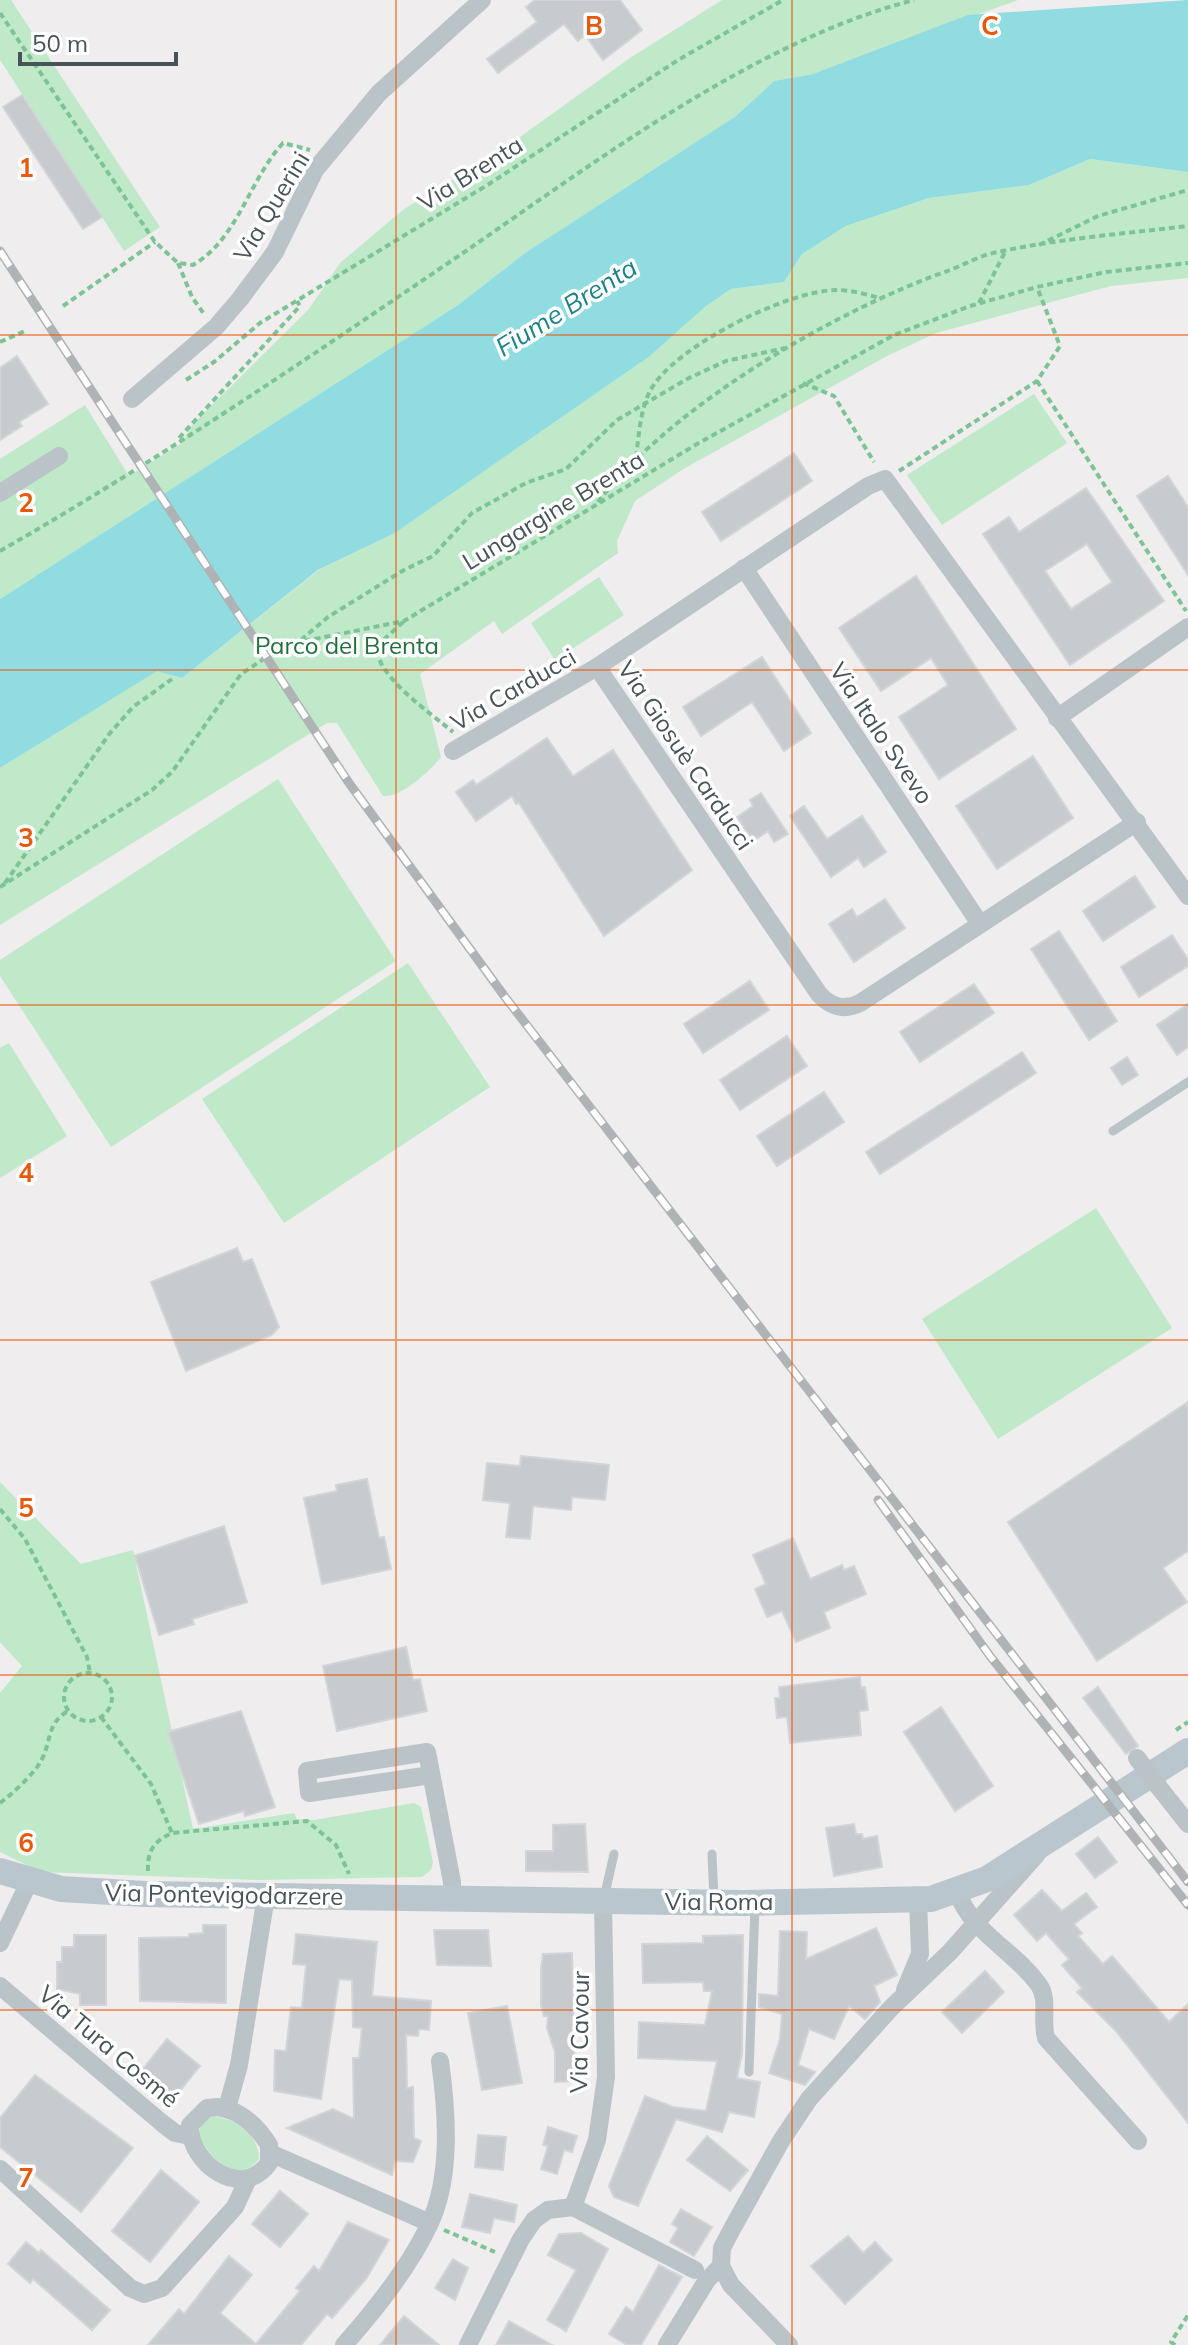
<svg xmlns="http://www.w3.org/2000/svg" width="1188" height="2345" font-family="Mulish,sans-serif">
<style>
.green{fill:#bfe9c9}
.water{fill:#91dce1}
.building{fill:#c7cbce;stroke:#d1d4d8;stroke-width:2;fill-rule:evenodd}
.lines{fill:none;stroke-linecap:round;stroke-linejoin:round}
.path{stroke:#7cc395;stroke-width:4;stroke-dasharray:6 4;stroke-linecap:butt}
.lane{stroke:#bac3c8;stroke-width:9}
.street{stroke:#bac3c8;stroke-width:18}
.secondary{stroke:#bac6cd;stroke-width:26}
.rail-casing{stroke:#b0b3b6;stroke-width:9}
.rail{stroke:#fff;stroke-width:6;stroke-dasharray:18;stroke-linecap:butt}
.street-bridge{stroke:#bac3c8;stroke-width:18}
.grid{fill:none;stroke:#e8590c;stroke-width:2;stroke-opacity:0.55}
.labels{text-anchor:middle;dominant-baseline:central;stroke-width:7;stroke-linejoin:round;paint-order:stroke}
.street-label{font-size:24px;fill:#475358;stroke:#fff}
.park-label{font-size:24px;fill:#21713d;stroke:#fff}
.water-label{font-size:26px;font-style:italic;fill:#1b8289;stroke:#fff}
.grid-label{font-size:26px;text-anchor:middle;font-weight:bold;fill:#e8590c;stroke:#fff;stroke-width:7;stroke-linejoin:round;paint-order:stroke}
</style>
<rect width="100%" height="100%" fill="#efeded"/>
<g class="green">
<polygon points="0,0 11,0 160,227 124,251 0,60"/>
<polygon points="722,0 1018,0 813,74 774,81 736,116 525,253 458,305 0,599 0,459 85,405 129,476 182,443 192,425 309,309 340,263 404,209 499,152 630,58"/>
<path d="M1090,159L1188,172V278L1111,286L936,333L887,356L685,468L635,501L617,541L618,553L502,634L494,621L420,674L441,757C430,771 401,798 383,796L337,723H327L0,925V768L157,670L182,678L319,570L395,533L650,356L706,306L731,289L784,282L802,254L846,226L929,198L1029,185Z"/>
<polygon points="1034,394 1067,443 942,525 907,475"/>
<polygon points="599,577 624,615 555,660 531,623"/>
<polygon points="278,779 396,961 111,1147 0,976 0,960"/>
<polygon points="408,963 490,1087 284,1223 202,1099"/>
<polygon points="9,1043 67,1136 0,1178 0,1048"/>
<polygon points="1096,1208 1172,1328 998,1439 922,1319"/>
<polygon points="0,1482 81,1564 133,1550 193,1829 294,1813 297,1819 314,1820 414,1803 421,1807 433,1862 431,1870 422,1877 258,1880 41,1872 0,1852 0,1693 22,1666 0,1642"/>
<path d="M213,2116C236,2119 259,2135 259,2159C238,2186 206,2158 199,2132L202,2123Z"/>
</g>
<polygon class="water" points="1188,0 1188,172 1090,159 1029,185 929,198 846,226 802,254 784,282 731,289 706,306 650,356 395,533 318,570 182,678 157,671 0,768 0,599 458,305 525,253 736,116 774,81 813,74 968,15"/>
<g class="building">
<polygon points="535,0 620,0 642,30 603,60 585,35 578,41 564,24 498,73 487,59 537,22 526,7"/>
<polygon points="22,95 102,217 83,229 3,107"/>
<polygon points="17,356 48,404 19,422 22,426 0,440 0,368"/>
<polygon points="794,453 812,481 721,541 702,512"/>
<polygon points="1168,476 1188,507 1188,575 1137,496"/>
<path d="M1086,488L1164,601L1070,665L983,534L1009,517L1019,532ZM1087,544L1112,582L1071,609L1045,571Z"/>
<polygon points="916,576 1016,729 939,779 899,717 948,685 931,658 881,691 839,628"/>
<polygon points="762,657 811,733 784,751 752,702 701,736 683,707"/>
<polygon points="547,738 573,776 613,750 692,870 604,936 519,803 516,804 512,796 476,821 456,792 473,780 476,785"/>
<polygon points="1033,756 1073,818 997,869 956,806"/>
<polygon points="761,793 788,834 774,842 768,831 753,841 737,817 753,806 750,800"/>
<polygon points="804,806 827,839 862,816 886,852 864,867 858,858 831,877 790,816"/>
<polygon points="1135,876 1155,907 1103,941 1083,911"/>
<polygon points="885,899 905,928 854,962 829,924 852,909 857,917"/>
<polygon points="1059,931 1117,1021 1089,1040 1031,949"/>
<polygon points="1172,935 1188,959 1188,966 1139,997 1121,967"/>
<polygon points="750,981 769,1010 703,1053 684,1024"/>
<polygon points="974,984 994,1013 920,1062 900,1032"/>
<polygon points="1188,1004 1188,1047 1177,1055 1157,1025"/>
<polygon points="787,1036 807,1066 740,1110 720,1080"/>
<polygon points="1022,1052 1036,1073 880,1174 866,1152"/>
<polygon points="1127,1057 1138,1075 1122,1085 1111,1068"/>
<polygon points="824,1092 844,1122 777,1166 757,1136"/>
<polygon points="237,1248 243,1262 252,1259 279,1327 272,1335 186,1371 151,1282"/>
<polygon points="1188,1402 1188,1551 1163,1568 1187,1602 1097,1661 1008,1522"/>
<polygon points="521,1456 609,1465 605,1500 572,1497 571,1510 533,1506 530,1539 506,1537 510,1503 483,1500 487,1463 520,1466"/>
<polygon points="367,1479 379,1538 384,1537 391,1569 322,1584 304,1498 337,1491 336,1485"/>
<polygon points="224,1526 247,1602 192,1619 194,1624 159,1635 135,1556"/>
<polygon points="793,1538 810,1579 842,1565 844,1570 854,1566 866,1594 824,1612 830,1628 796,1642 782,1611 767,1617 755,1589 766,1584 753,1555"/>
<polygon points="406,1647 413,1680 420,1679 427,1711 337,1731 323,1666"/>
<polygon points="860,1677 861,1688 865,1687 868,1710 859,1711 861,1735 790,1743 787,1717 777,1718 775,1698 780,1698 779,1687"/>
<polygon points="1098,1687 1138,1746 1126,1754 1083,1698"/>
<polygon points="941,1707 993,1786 955,1811 904,1732"/>
<polygon points="241,1711 275,1807 245,1816 244,1811 199,1824 168,1732"/>
<polygon points="585,1824 588,1872 526,1871 526,1851 553,1851 553,1825"/>
<polygon points="854,1824 856,1834 862,1834 863,1839 877,1836 882,1867 834,1876 826,1828"/>
<polygon points="1098,1837 1117,1862 1095,1878 1076,1854"/>
<polygon points="1042,1890 1062,1911 1086,1893 1097,1907 1074,1924 1082,1933 1078,1936 1103,1964 1112,1956 1169,2022 1188,2004 1188,2123 1116,2031 1077,1992 1082,1988 1062,1965 1069,1959 1046,1933 1037,1941 1014,1915"/>
<polygon points="203,1925 226,1925 226,2003 140,2001 139,1938 189,1937 189,1934 203,1933"/>
<polygon points="876,1928 897,1975 874,1986 880,2002 865,2019 849,2006 834,2039 809,2029 798,2065 815,2072 805,2085 769,2073 780,2039 782,2014 759,2007 759,1994 778,1996 780,1931 807,1932 806,1959"/>
<polygon points="434,1930 488,1930 491,1966 437,1965"/>
<polygon points="296,1934 377,1942 372,1996 431,2001 429,2030 419,2029 418,2036 406,2035 407,2088 413,2087 414,2138 421,2141 413,2162 395,2161 392,2175 287,2128 333,2109 354,2119 353,2058 359,2058 362,2028 353,2027 352,1980 339,1979 321,2099 274,2091 275,2050 286,2051 291,2007 302,2008 306,1965 293,1964"/>
<polygon points="74,1935 106,1935 106,2005 80,2005 80,1994 57,1989 57,1962 62,1962 62,1947 74,1947"/>
<polygon points="743,1935 742,2053 737,2078 760,2082 754,2117 729,2112 722,2132 676,2119 638,2206 614,2197 609,2186 645,2096 673,2107 706,2111 717,2061 638,2058 639,2022 705,2025 712,1991 704,1991 703,1982 643,1983 642,1944 703,1943 703,1936"/>
<polygon points="572,1953 575,2081 555,2082 555,2052 547,2028 548,2016 544,2016 541,2005 541,1968 543,1954"/>
<polygon points="985,1971 1004,1992 962,2033 942,2012"/>
<polygon points="507,2006 522,2083 482,2090 468,2013"/>
<polygon points="167,2039 200,2066 174,2098 141,2071"/>
<polygon points="35,2075 133,2148 81,2212 0,2147 0,2118"/>
<polygon points="548,2127 577,2136 572,2152 564,2150 557,2174 541,2169 548,2146 543,2145"/>
<polygon points="478,2135 506,2137 503,2170 475,2167"/>
<polygon points="707,2136 748,2170 730,2191 687,2160"/>
<polygon points="161,2170 199,2202 150,2262 112,2231"/>
<polygon points="280,2191 308,2214 280,2247 252,2224"/>
<polygon points="470,2194 517,2205 514,2222 494,2218 490,2233 462,2227"/>
<polygon points="681,2209 712,2227 694,2256 670,2242 678,2228 672,2224"/>
<polygon points="348,2222 389,2240 366,2279 332,2318 327,2314 301,2345 148,2345 179,2309 184,2314 229,2256 252,2275 220,2313 256,2344 300,2291 296,2288 314,2266 319,2271"/>
<polygon points="581,2233 608,2249 566,2331 547,2320 576,2270 548,2255 559,2234"/>
<polygon points="848,2236 863,2253 875,2242 892,2260 845,2304 811,2266"/>
<polygon points="26,2242 39,2253 41,2250 110,2310 92,2330 33,2279 30,2283 8,2264"/>
<polygon points="453,2259 468,2268 455,2300 435,2288"/>
<polygon points="659,2265 682,2277 641,2345 627,2345 609,2334 626,2307 633,2312"/>
<polygon points="404,2316 439,2345 380,2345"/>
<polygon points="509,2321 552,2345 496,2345"/>
</g>
<g class="lines">
<g class="path">
<path d="M0,13L155,242L178,263L193,265C238,239 249,180 283,143L310,150"/>
<polyline points="1039,245 1098,216 1188,190"/>
<polyline points="178,263 192,297 204,314"/>
<polyline points="979,303 1005,252"/>
<polyline points="63,306 155,242"/>
<polyline points="0,342 25,331"/>
<polyline points="186,380 214,362 260,323 489,184 678,60 783,0"/>
<polyline points="1037,381 1186,611"/>
<polyline points="803,383 834,396 874,462"/>
<polyline points="179,438 300,306 297,301"/>
<path d="M636,457C639,435 640,411 650,391C673,347 788,290 837,290C850,290 866,294 879,298"/>
<polyline points="899,471 1037,381 1060,346 1037,287"/>
<path d="M598,502C671,406 836,310 950,270C963,265 976,258 989,254C1053,239 1122,234 1188,226"/>
<path d="M0,551C159,460 311,356 463,253C597,161 755,41 914,0"/>
<path d="M403,622L377,646C374,675 432,714 453,732"/>
<polyline points="301,640 328,617 404,570 433,556 472,513 526,483 566,469 617,420 687,379 726,361 785,348"/>
<polyline points="5,883 110,733 133,707 172,679"/>
<polyline points="0,887 152,790 172,772 241,674 285,645 404,621 697,444 894,335 970,306 1037,287 1106,272 1188,263"/>
<polyline points="0,1509 25,1539 87,1657 90,1673"/>
<circle cx="88" cy="1697" r="24"/>
<polyline points="101,1717 151,1784 172,1833"/>
<polyline points="1176,1730 1188,1722"/>
<path d="M0,1803C12,1794 34,1774 41,1761C52,1741 46,1724 68,1711"/>
<path d="M148,1871C147,1851 154,1841 172,1833L307,1821L336,1845L349,1874"/>
<polyline points="444,2230 495,2252"/>
<polyline points="1175,2345 1171,2342 1188,2315"/>
</g>
<g class="lane">
<polyline points="1113,1131 1188,1082"/>
<polyline points="712,1854 714,1899"/>
<polyline points="604,1898 614,1854"/>
<polyline points="749,2072 755,1906"/>
</g>
<g class="street">
<polyline points="132,399 216,327 240,299 275,252 315,170 379,93 482,0"/>
<polyline points="0,493 59,456"/>
<polyline points="744,568 980,924"/>
<path d="M597,667L819,994C831,1007 844,1011 860,1003L1137,822"/>
<polyline points="1057,718 1188,627"/>
<polyline points="453,751 597,667 868,486 885,479 1188,896"/>
<polyline points="431,1775 309,1793 307,1771 427,1752 452,1882 452,1898"/>
<polyline points="1158,1786 1188,1824"/>
<path d="M957,1892C973,1934 1014,1950 1039,1985C1049,1999 1041,2019 1046,2038L1138,2141"/>
<polyline points="0,1943 29,1882"/>
<polyline points="0,1986 162,2123 175,2133 190,2136"/>
<polyline points="905,1990 920,1954 918,1900"/>
<path d="M217,2107C240,2110 257,2126 269,2145V2163C242,2201 189,2164 190,2125L207,2108Z"/>
<polyline points="227,2108 239,2065 266,1896"/>
<polyline points="270,2153 430,2223"/>
<polyline points="0,2169 130,2288 144,2294 162,2288 235,2207 247,2181"/>
<polyline points="573,2207 597,2140 606,2077 603,1901"/>
<polyline points="721,2266 731,2285 789,2345"/>
<path d="M344,2345C375,2310 409,2268 429,2225C452,2178 447,2112 440,2061"/>
<polyline points="468,2345 521,2239 534,2220 548,2210 573,2207 695,2270"/>
<polyline points="667,2345 707,2280 721,2266 722,2248 732,2229 781,2141 809,2099 891,2008 950,1952 1037,1854"/>
</g>
<polyline class="secondary" points="0,1871 61,1889 145,1894 743,1903 931,1899 987,1879 1188,1751"/>
<g class="rail-casing">
<g id="rail">
<polyline points="0,251 349,783 505,997 1188,1882"/>
<polyline points="878,1500 990,1656 1188,1905"/>
</g>
</g>
<use href="#rail" class="rail"/>
<polyline class="street-bridge" points="1137,1758 1158,1786"/>
</g>
<path class="grid" d="M396,0V2345M792,0V2345M0,335H1188M0,670H1188M0,1005H1188M0,1340H1188M0,1675H1188M0,2010H1188"/>
<g class="labels">
<g class="street-label">
<text transform="translate(470 173) rotate(-32)">Via Brenta</text>
<text transform="translate(271 206) rotate(-59)">Via Querini</text>
<text transform="translate(553 510) rotate(-31)">Lungargine Brenta</text>
<text transform="translate(513 689) rotate(-30)">Via Carducci</text>
<text transform="translate(882 733) rotate(56)">Via Italo Svevo</text>
<text transform="translate(686 755) rotate(56)">Via Giosuè Carducci</text>
<text transform="translate(224 1894) rotate(1)">Via Pontevigodarzere</text>
<text x="719" y="1901">Via Roma</text>
<text transform="translate(579 2032) rotate(-89)">Via Cavour</text>
<text transform="translate(109 2046) rotate(40)">Via Tura Cosmé</text>
</g>
<g class="park-label">
<text x="347" y="645">Parco del Brenta</text>
</g>
<g class="water-label">
<text transform="translate(566 307) rotate(-32)">Fiume Brenta</text>
</g>
</g>
<g class="grid-label">
<text x="594" y="35">B</text>
<text x="990" y="35">C</text>
<text x="26" y="177">1</text>
<text x="26" y="512">2</text>
<text x="26" y="847">3</text>
<text x="26" y="1182">4</text>
<text x="26" y="1517">5</text>
<text x="26" y="1852">6</text>
<text x="26" y="2187">7</text>
</g>
<path d="M20 52v12h156v-12" fill="none" stroke="#475358" stroke-width="4"/>
<text x="32" y="52" font-size="24" fill="#475358" stroke="#ffffff" stroke-width="6" paint-order="stroke">50 m</text>
</svg>
